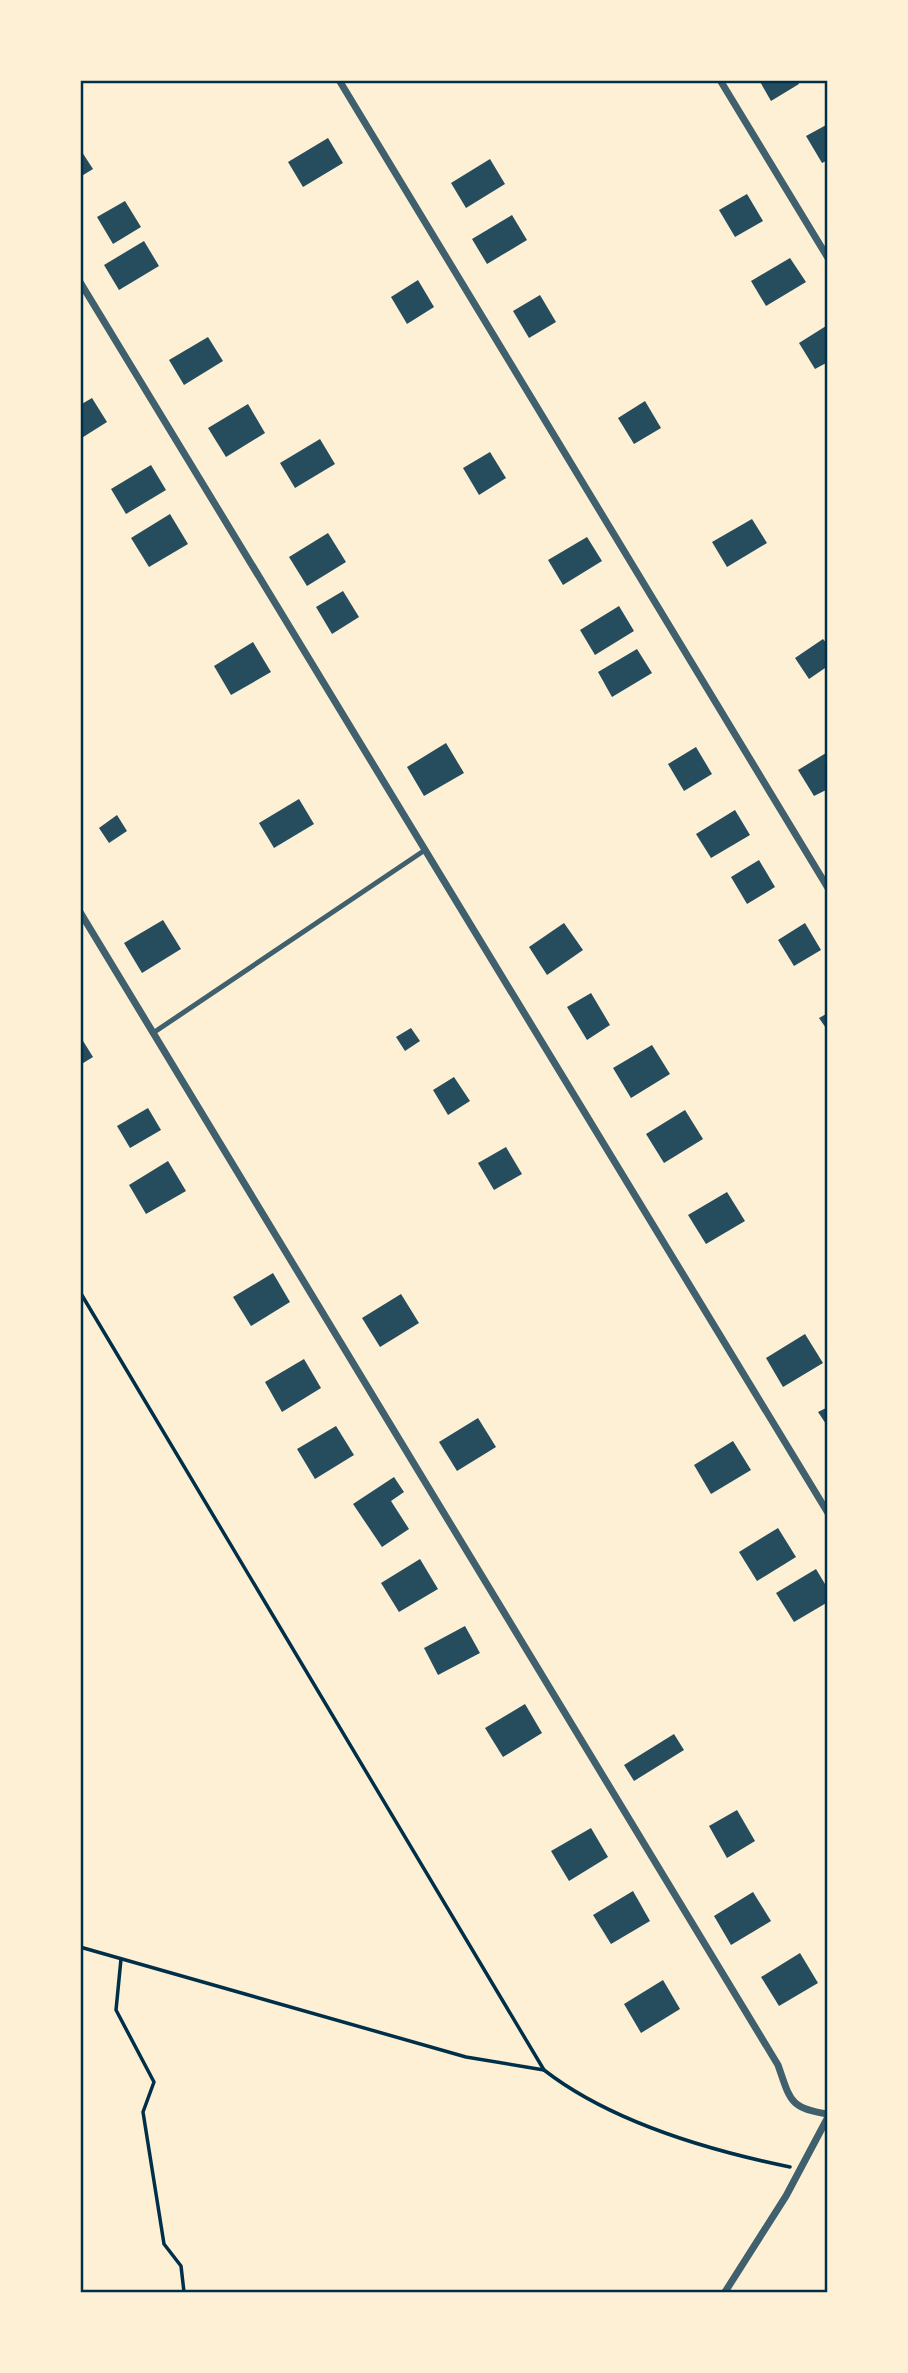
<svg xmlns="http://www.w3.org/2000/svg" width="908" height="2373" font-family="'PT Sans Narrow',sans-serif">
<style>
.building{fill:#264d5e}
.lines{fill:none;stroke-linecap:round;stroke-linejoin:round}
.path{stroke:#003049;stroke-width:3.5}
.service{stroke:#3f606c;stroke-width:5}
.minor{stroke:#3f606c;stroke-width:7}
.neatline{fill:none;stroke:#003049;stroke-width:2.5}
</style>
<rect width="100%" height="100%" fill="#fdf0d5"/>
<g class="building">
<polygon points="759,80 797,80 799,84 771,101"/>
<polygon points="828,124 828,160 822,163 806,136"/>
<polygon points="328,138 343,163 303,187 288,162"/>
<polygon points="80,149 93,169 80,177"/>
<polygon points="490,159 505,184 466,208 451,183"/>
<polygon points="747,194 763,221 735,237 719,210"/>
<polygon points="125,201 141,227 113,244 97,217"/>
<polygon points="512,215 527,240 487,264 472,239"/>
<polygon points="144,241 159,266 119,290 104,265"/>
<polygon points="790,258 806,282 766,306 751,281"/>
<polygon points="418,280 434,307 407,324 391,297"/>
<polygon points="540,295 556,322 529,338 513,311"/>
<polygon points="826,326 828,362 815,369 799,343"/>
<polygon points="208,337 223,361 184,385 169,360"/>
<polygon points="92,398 107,422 80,439 80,405"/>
<polygon points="645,401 661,428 634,444 618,418"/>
<polygon points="248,404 265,433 226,457 208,428"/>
<polygon points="320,439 335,464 295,488 280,463"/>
<polygon points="490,452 506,478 479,495 463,468"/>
<polygon points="151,465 166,490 126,514 111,489"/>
<polygon points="170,514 188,544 149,567 131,538"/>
<polygon points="752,519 767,543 727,567 712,542"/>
<polygon points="328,533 346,562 307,586 289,557"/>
<polygon points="587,537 602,561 563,585 548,560"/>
<polygon points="343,591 359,617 332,634 316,607"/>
<polygon points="619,606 634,631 595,655 580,630"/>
<polygon points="823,639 828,645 828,666 809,679 795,658"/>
<polygon points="253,642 271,672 231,695 214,666"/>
<polygon points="637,649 652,673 612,697 598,672"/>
<polygon points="446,743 464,773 424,796 407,767"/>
<polygon points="696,747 712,774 684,791 668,764"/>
<polygon points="826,753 828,789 814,796 798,770"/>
<polygon points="299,799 314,824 274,848 259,823"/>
<polygon points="735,810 750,835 711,858 696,834"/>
<polygon points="117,815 127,831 109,843 99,828"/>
<polygon points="759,860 775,887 747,904 731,877"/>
<polygon points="163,920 181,949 142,973 124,943"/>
<polygon points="564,923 583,950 547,975 529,947"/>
<polygon points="805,923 821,950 794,966 778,940"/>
<polygon points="591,993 610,1025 587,1040 567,1007"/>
<polygon points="828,1013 828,1031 819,1018"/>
<polygon points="411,1028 420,1041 405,1051 396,1037"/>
<polygon points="80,1036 93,1057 80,1065"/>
<polygon points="652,1045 670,1074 631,1098 613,1068"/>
<polygon points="454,1077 470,1101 448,1115 433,1090"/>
<polygon points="148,1108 161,1130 130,1148 117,1126"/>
<polygon points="685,1110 703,1139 664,1163 646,1134"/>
<polygon points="506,1147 522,1174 494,1190 478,1163"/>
<polygon points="168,1161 186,1191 146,1214 129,1185"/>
<polygon points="727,1192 745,1221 706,1244 688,1215"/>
<polygon points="273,1273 290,1302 251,1326 233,1297"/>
<polygon points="401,1294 419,1323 380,1347 362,1318"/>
<polygon points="805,1334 823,1363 783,1387 766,1358"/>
<polygon points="304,1359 321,1388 282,1412 265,1382"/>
<polygon points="828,1407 828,1427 818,1412"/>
<polygon points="478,1418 496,1447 457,1471 439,1442"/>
<polygon points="336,1426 354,1455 315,1479 297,1449"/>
<polygon points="733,1441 751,1470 711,1494 694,1465"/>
<polygon points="394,1477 404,1492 391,1501 409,1529 382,1547 353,1504"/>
<polygon points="778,1528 796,1557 757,1581 739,1552"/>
<polygon points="420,1559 438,1589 399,1612 381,1583"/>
<polygon points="816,1569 828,1589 828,1602 794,1622 776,1593"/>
<polygon points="465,1626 480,1653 438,1675 424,1648"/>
<polygon points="525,1704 542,1733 503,1757 485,1728"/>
<polygon points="674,1734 684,1750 634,1781 624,1765"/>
<polygon points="737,1810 755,1841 727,1858 709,1826"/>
<polygon points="591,1828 608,1857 569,1881 551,1851"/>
<polygon points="633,1891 650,1921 611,1944 593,1915"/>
<polygon points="753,1892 771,1921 731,1945 714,1916"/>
<polygon points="800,1953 818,1983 779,2006 761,1977"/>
<polygon points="663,1980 680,2009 641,2033 624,2004"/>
</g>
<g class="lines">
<g class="path">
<path d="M80,1292L544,2070C611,2122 707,2150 790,2167"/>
<polyline points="80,1947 466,2057 544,2070"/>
<polyline points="121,1959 116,2010 154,2082 143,2112 164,2244 181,2266 184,2292"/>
</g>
<polyline class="service" points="153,1033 425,850"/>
<g class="minor">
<polyline points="339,80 828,888"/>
<polyline points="720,80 828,258"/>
<polyline points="80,282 828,1513"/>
<path d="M80,912L778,2065C790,2099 789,2109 828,2114"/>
<polyline points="725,2292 786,2196 828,2117"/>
</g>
</g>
<rect width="908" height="2373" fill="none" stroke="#fdf0d5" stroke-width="164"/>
<rect x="82" y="82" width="744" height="2209" class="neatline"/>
</svg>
